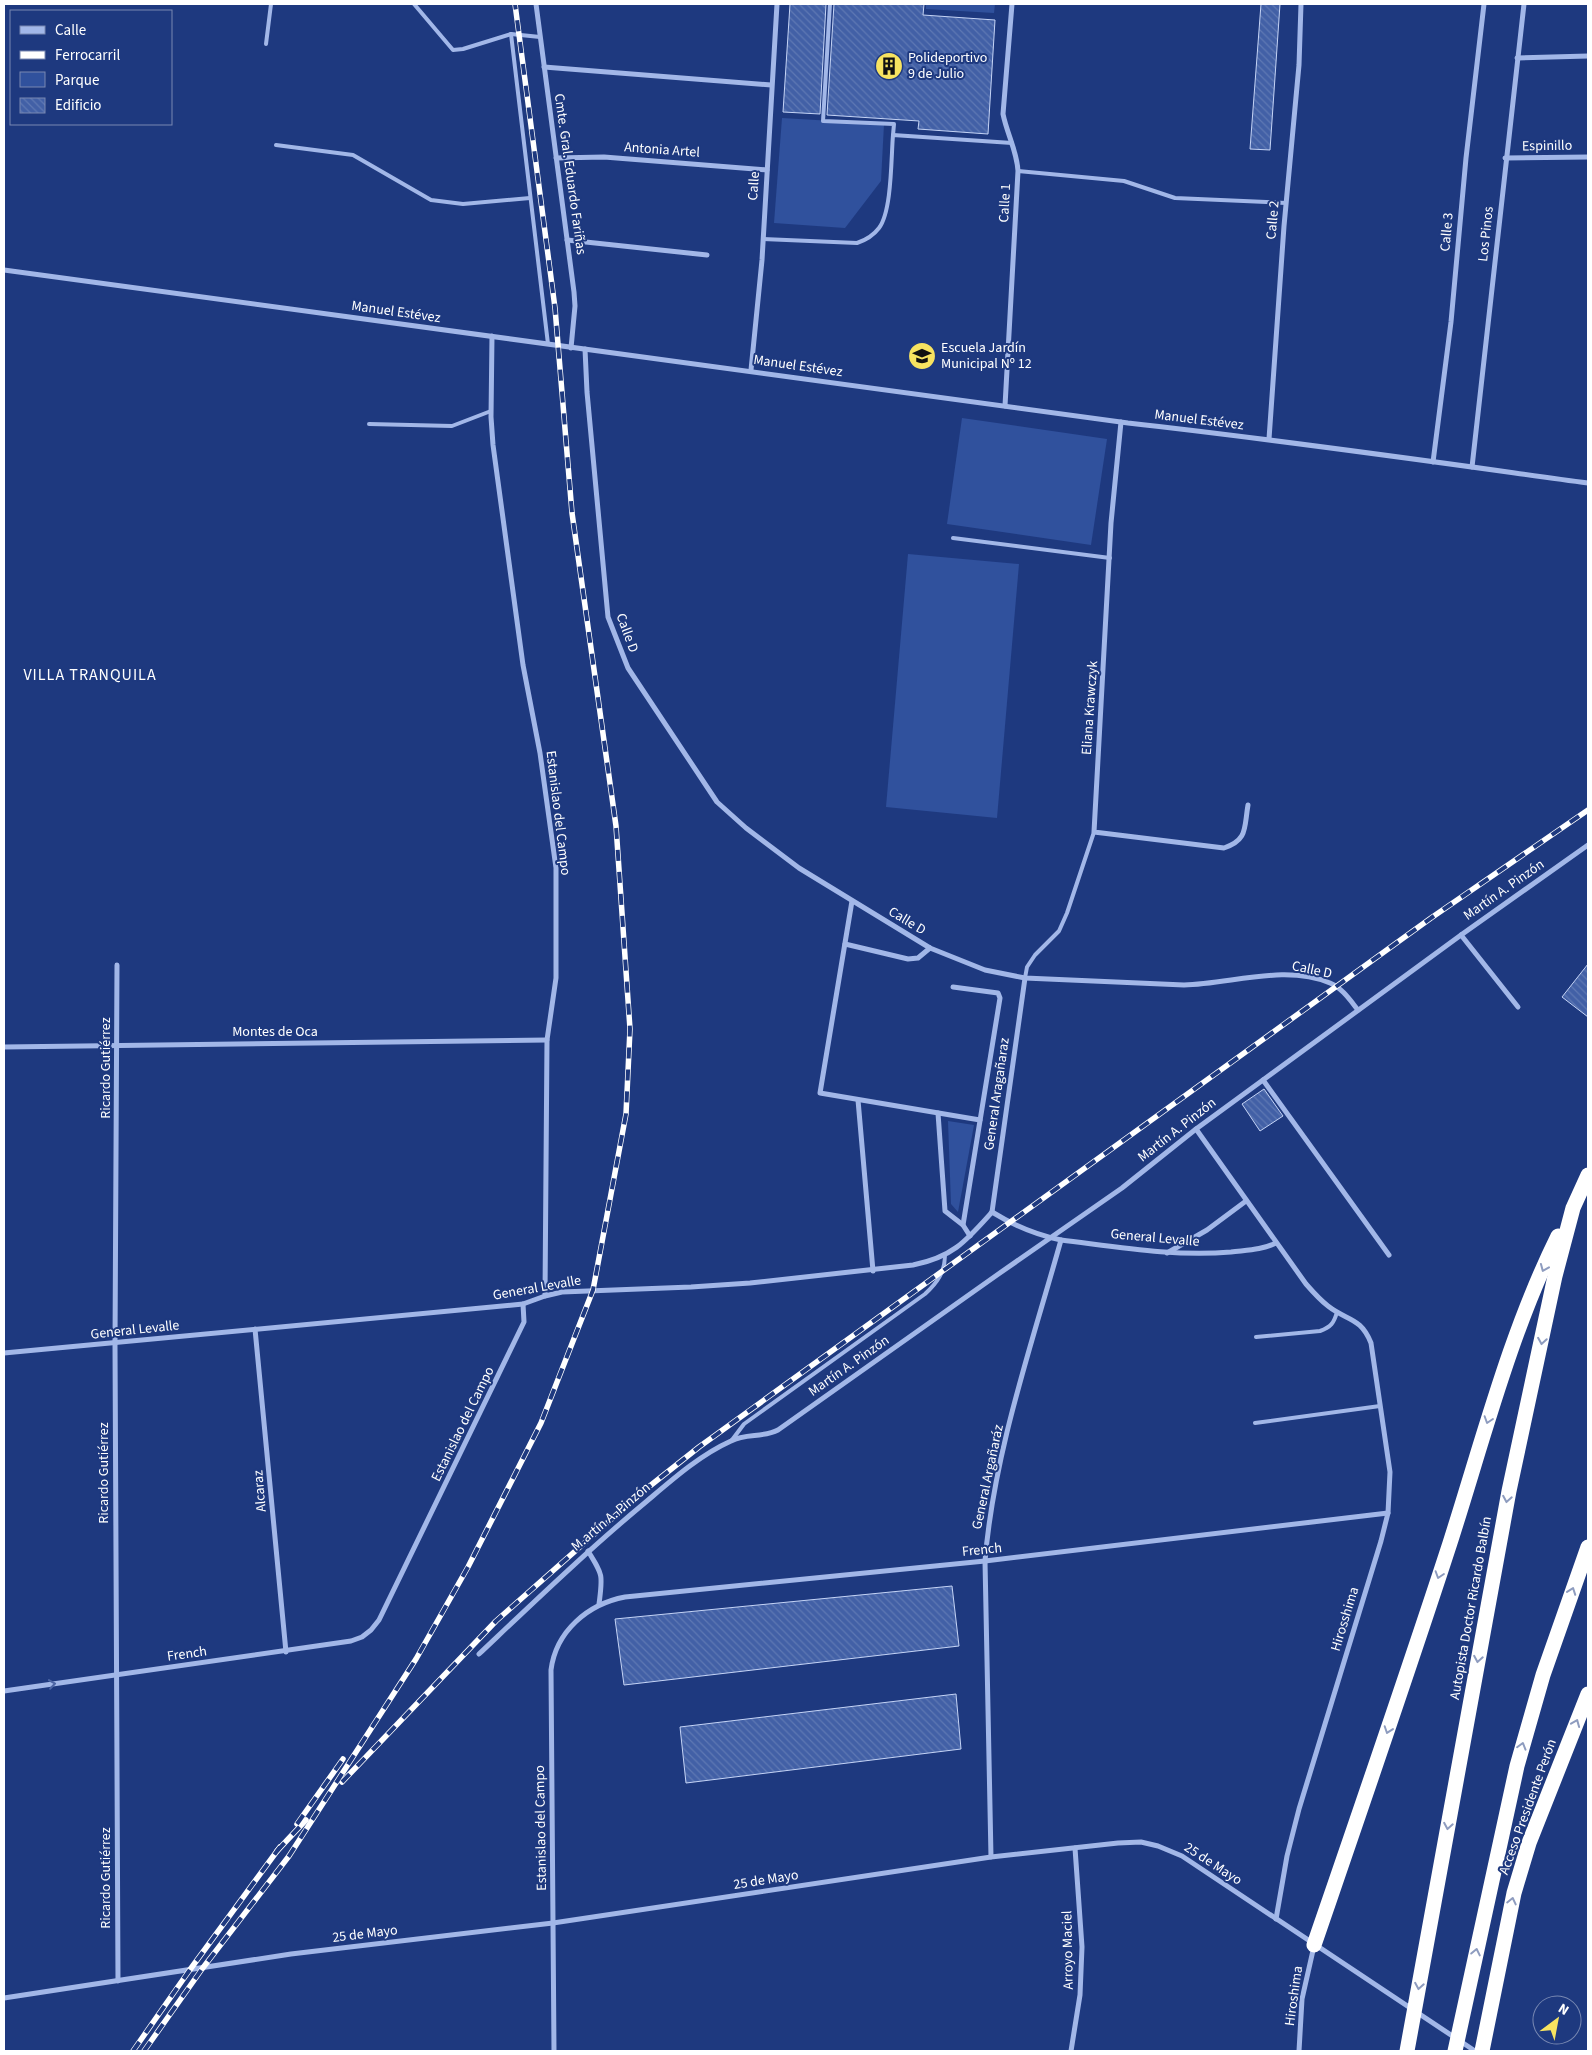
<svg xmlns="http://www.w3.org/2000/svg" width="1592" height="2055" font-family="'Source Sans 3',sans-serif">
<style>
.green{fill:#30519d}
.building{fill:url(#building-back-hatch);stroke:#c5d4f6}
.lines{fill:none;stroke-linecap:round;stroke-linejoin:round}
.service{stroke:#a2b7e8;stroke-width:4}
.minor{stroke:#a2b7e8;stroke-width:5}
.motorway{stroke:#fff;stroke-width:15}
.rail-casing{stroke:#fff;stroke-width:5.5}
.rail{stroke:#1e397f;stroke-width:4;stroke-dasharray:11;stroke-linecap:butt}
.oneway{stroke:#8e9cbf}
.oneway2{stroke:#4c65a4}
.labels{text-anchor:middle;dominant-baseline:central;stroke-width:4;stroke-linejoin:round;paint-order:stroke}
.poi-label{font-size:14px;fill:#fff;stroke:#1e397f;text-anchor:start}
.street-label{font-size:14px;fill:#fff;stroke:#1e397f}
.quarter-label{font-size:16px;letter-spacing:1px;fill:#fff;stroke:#1e397f}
</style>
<defs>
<pattern id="building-back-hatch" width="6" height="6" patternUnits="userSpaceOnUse" patternTransform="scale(1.25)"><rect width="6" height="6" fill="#4260a6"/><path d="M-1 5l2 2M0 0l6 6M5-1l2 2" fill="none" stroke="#5e78b3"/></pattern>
</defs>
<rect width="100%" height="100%" fill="#1e397f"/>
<g class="green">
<polygon points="926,4 995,4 994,13 926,9"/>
<polygon points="782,118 884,124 881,181 845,228 774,223"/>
<polygon points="962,418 1107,439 1091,545 947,524"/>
<polygon points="908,554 1019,564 997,818 886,807"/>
<polygon points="948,1121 974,1125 958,1212 951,1204"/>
</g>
<g class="building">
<polygon points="790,4 826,4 820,114 783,112"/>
<polygon points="834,4 924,4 923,15 995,20 988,134 918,129 919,121 827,115"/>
<polygon points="1261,4 1280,4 1270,150 1250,149"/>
<polygon points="1588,964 1588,1017 1562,997"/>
<polygon points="1264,1089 1283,1116 1260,1131 1242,1104"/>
<polygon points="952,1586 959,1646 624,1685 615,1619"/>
<polygon points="956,1694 961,1749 686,1783 680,1727"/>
</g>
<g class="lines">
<g class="service">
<polyline points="414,4 453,50 463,49 511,34 540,37"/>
<polyline points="830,4 823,121 894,124 893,135"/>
<polyline points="511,34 548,344"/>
<polyline points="266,44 271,4"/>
<polyline points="276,145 353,155 431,200 463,204 530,198"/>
<polyline points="1018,171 1124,181 1175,198 1286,203"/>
<path d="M763,239L857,243C866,240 873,236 879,228C892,211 891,158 893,135L1012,143"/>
<polyline points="369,424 452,426 491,411"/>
<polyline points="953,538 1110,558"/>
<polyline points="1025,978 1027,967 1035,955 1059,931 1067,913 1094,832"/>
<path d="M1256,1337L1320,1331C1331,1327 1334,1323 1337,1312"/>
<polyline points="1255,1423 1380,1406"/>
<path d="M732,1440L744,1424L925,1294C937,1283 945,1272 945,1255"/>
</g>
<g class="minor">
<polyline points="536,4 574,292 575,306 571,348"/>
<polyline points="1517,58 1588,56"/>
<polyline points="544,67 771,85"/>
<polyline points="556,158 604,157 767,170"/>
<polyline points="1505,158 1588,157"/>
<polyline points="567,240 707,255"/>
<path d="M4,270L1128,423C1282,440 1435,462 1588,483"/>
<polyline points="492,336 491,417 493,445 523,665 540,753 556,868 556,978 547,1040 545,1296"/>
<path d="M585,349L587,392L608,617L628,668L717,802L746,828L799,868L930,948L985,970L1025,978L1184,985C1231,984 1285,964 1330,983C1342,988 1350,1000 1358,1010"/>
<polyline points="751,370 762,260 777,4"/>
<path d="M1005,406L1018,171C1017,151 1007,134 1003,114L1012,4"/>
<path d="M1121,422L1111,523L1094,832L1224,848C1248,840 1244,828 1248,805"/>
<polyline points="1269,439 1284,226 1299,65 1301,4"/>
<polyline points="1433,462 1451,322 1466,158 1484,4"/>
<polyline points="1472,467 1524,4"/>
<polyline points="852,901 820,1093 980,1120"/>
<polyline points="1461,935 1518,1007"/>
<polyline points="845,944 908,959 918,958 930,948"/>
<polyline points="117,965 115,1344 118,1981"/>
<polyline points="953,987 998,993 1000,998 963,1225 970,1236"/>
<polyline points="4,1047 547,1040"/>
<polyline points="1263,1080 1389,1255"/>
<polyline points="858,1100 873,1271"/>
<polyline points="938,1113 945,1211 963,1225"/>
<path d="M1196,1129L1306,1284C1313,1292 1320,1300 1328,1306C1347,1321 1361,1317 1371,1343L1390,1472L1388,1513L1381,1541L1299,1809L1287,1856L1276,1919"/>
<polyline points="992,1212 1025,978"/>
<path d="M1061,1240C1118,1247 1174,1257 1231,1252C1247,1250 1262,1250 1276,1243"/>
<polyline points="1167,1253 1207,1230 1246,1201"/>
<polyline points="255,1329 286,1652"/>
<path d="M4,1353L523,1304L545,1296L562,1292L691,1287L750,1283L913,1265C953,1257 966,1241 992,1212"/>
<path d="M588,1551C603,1575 603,1575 599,1604"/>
<path d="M479,1654C534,1602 589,1549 647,1501C673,1479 700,1455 731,1441C746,1433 763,1438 778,1430L997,1275L1122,1188L1196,1129L1263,1080L1461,935L1588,845"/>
<polyline points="4,1691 351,1641 362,1637 371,1630 379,1620 524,1322 523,1304"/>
<path d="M991,1857L985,1561C994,1452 1032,1344 1061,1240C1037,1235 1013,1225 992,1212"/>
<polyline points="4,1998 291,1954 553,1923 991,1857 1118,1843 1141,1842 1158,1846 1182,1856 1475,2051"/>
<path d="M554,2051L551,1670C556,1631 588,1604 625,1597L985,1561L1388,1513"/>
<polyline points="1071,2051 1080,1995 1082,1947 1075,1848"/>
<polyline points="1299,2051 1302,1999 1314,1946"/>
</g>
<g class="motorway">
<path d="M1314,1945C1360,1811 1406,1678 1450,1543C1483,1440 1510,1333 1558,1236"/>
<polyline points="1407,2051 1509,1491 1555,1276 1573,1208 1588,1175"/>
<polyline points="1455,2051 1517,1766 1543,1675 1588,1547"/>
<polyline points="1482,2051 1514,1893 1529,1843 1588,1694"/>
</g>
<g class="rail-casing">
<g id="rail">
<polyline points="342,1782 496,1621 641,1493 699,1447 1431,918 1588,810"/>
<polyline points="297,1824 343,1759"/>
<polyline points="277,1851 306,1820"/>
<polyline points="133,2051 189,1971 280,1847"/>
<polyline points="144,2051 202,1969 289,1856 416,1659 468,1567 541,1423 593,1290 626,1114 630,1029 616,826 572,513 555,308 515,4"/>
</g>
</g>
<use href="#rail" class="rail"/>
</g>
<defs><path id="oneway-chevron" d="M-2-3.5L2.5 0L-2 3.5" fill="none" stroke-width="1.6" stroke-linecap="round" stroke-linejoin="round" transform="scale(1.25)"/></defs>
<g class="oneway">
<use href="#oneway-chevron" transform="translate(1544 1268) rotate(113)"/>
<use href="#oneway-chevron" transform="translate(1542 1341) rotate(99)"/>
<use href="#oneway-chevron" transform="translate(1488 1420) rotate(108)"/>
<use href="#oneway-chevron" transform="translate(1507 1499) rotate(100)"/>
<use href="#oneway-chevron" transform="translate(1439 1575) rotate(108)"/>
<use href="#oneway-chevron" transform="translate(1572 1591) rotate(-70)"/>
<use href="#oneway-chevron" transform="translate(1478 1659) rotate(100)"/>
<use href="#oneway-chevron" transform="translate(1576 1723) rotate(-68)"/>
<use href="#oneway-chevron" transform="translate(1388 1730) rotate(109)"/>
<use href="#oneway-chevron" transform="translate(1522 1746) rotate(-74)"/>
<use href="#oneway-chevron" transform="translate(1448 1826) rotate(100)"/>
<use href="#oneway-chevron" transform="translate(1512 1901) rotate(-77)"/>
<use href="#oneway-chevron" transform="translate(1476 1952) rotate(-78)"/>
<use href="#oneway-chevron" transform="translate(1419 1986) rotate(100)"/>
</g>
<use class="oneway2" href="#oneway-chevron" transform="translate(52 1684) rotate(-8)"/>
<defs>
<g id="building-disc" transform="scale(1.4375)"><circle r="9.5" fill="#f7e360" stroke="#1e397f"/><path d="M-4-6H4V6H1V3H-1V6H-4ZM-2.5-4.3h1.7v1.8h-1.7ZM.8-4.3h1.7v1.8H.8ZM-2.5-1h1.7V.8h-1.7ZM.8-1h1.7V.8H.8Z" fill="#111"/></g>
<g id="school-disc" transform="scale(1.4375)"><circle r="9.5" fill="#f7e360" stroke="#1e397f"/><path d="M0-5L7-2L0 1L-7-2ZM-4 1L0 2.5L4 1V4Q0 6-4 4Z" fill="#111"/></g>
</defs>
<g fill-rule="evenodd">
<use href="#building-disc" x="889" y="66"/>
<use href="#school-disc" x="922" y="356"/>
</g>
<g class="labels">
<g class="poi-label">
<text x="908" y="58">Polideportivo<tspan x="908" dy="16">9 de Julio</tspan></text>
<text x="941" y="348">Escuela Jardín<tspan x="941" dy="16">Municipal Nº 12</tspan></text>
</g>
<g class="street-label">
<text transform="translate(1547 146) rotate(-1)">Espinillo</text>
<text transform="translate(662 150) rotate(4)">Antonia Artel</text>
<text transform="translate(570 174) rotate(82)">Cmte. Gral. Eduardo Fariñas</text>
<text transform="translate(754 186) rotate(-86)">Calle</text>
<text transform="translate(1005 203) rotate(-87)">Calle 1</text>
<text transform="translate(1273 220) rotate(-85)">Calle 2</text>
<text transform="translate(1447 232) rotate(-85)">Calle 3</text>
<text transform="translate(1486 234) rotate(-84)">Los Pinos</text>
<text transform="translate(396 312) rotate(8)">Manuel Estévez</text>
<text transform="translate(798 366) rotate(8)">Manuel Estévez</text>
<text transform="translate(1199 420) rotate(7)">Manuel Estévez</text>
<text transform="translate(627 633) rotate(70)">Calle D</text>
<text transform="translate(1090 708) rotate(-86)">Eliana Krawczyk</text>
<text transform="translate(558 813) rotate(83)">Estanislao del Campo</text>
<text transform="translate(1504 890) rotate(-35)">Martín A. Pinzón</text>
<text transform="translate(907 921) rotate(31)">Calle D</text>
<text transform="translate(1312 970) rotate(12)">Calle D</text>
<text x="275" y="1032">Montes de Oca</text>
<text transform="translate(106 1068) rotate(-90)">Ricardo Gutiérrez</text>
<text transform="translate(997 1094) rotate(-82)">General Aragañaraz</text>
<text transform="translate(1177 1130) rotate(-38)">Martín A. Pinzón</text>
<text transform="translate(1155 1238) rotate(5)">General Levalle</text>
<text transform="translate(537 1288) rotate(-10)">General Levalle</text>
<text transform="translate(135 1330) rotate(-6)">General Levalle</text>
<text transform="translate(849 1366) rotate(-35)">Martín A. Pinzón</text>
<text transform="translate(463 1424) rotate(-64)">Estanislao del Campo</text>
<text transform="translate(104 1473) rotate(-90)">Ricardo Gutiérrez</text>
<text transform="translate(988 1477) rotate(-78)">General Argañaráz</text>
<text transform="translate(260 1491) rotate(-95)">Alcaraz</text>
<text transform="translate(611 1517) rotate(-40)">M.artín A. Pinzón</text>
<text transform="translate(982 1550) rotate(-6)">French</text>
<text transform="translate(1471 1608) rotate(-80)">Autopista Doctor Ricardo Balbín</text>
<text transform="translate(1345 1619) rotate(-73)">Hirosshima</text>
<text transform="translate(187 1654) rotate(-8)">French</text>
<text transform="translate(1528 1807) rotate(-70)">Acceso Presidente Perón</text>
<text transform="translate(541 1828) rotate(-91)">Estanislao del Campo</text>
<text transform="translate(1213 1864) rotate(33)">25 de Mayo</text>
<text transform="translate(106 1878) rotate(-90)">Ricardo Gutiérrez</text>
<text transform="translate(766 1880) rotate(-9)">25 de Mayo</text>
<text transform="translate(365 1934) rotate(-7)">25 de Mayo</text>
<text transform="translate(1068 1950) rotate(-91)">Arroyo Maciel</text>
<text transform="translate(1294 1996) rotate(-82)">Hiroshima</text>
</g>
<g class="quarter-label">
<text x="90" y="675">VILLA TRANQUILA</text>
</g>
</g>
<rect width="1592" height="2055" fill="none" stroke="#ffffff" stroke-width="10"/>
<rect x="10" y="10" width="162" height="115" fill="#1e397f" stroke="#7888b2"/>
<rect x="20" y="26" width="25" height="8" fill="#a2b7e8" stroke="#7888b2"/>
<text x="55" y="35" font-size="15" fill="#ffffff">Calle</text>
<rect x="20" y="51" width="25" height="8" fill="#ffffff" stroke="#7888b2"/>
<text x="55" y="60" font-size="15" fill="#ffffff">Ferrocarril</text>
<rect x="20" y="72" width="25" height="15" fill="#30519d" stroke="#7888b2"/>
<text x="55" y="85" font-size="15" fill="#ffffff">Parque</text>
<rect x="20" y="98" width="25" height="15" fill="url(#building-back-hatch)" stroke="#7888b2"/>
<text x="55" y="110" font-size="15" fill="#ffffff">Edificio</text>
<g transform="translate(1557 2020) rotate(32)"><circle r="24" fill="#1e397f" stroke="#7888b2"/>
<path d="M0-4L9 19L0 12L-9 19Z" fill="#f7e360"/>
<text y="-8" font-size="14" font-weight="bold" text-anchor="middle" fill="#ffffff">N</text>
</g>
</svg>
